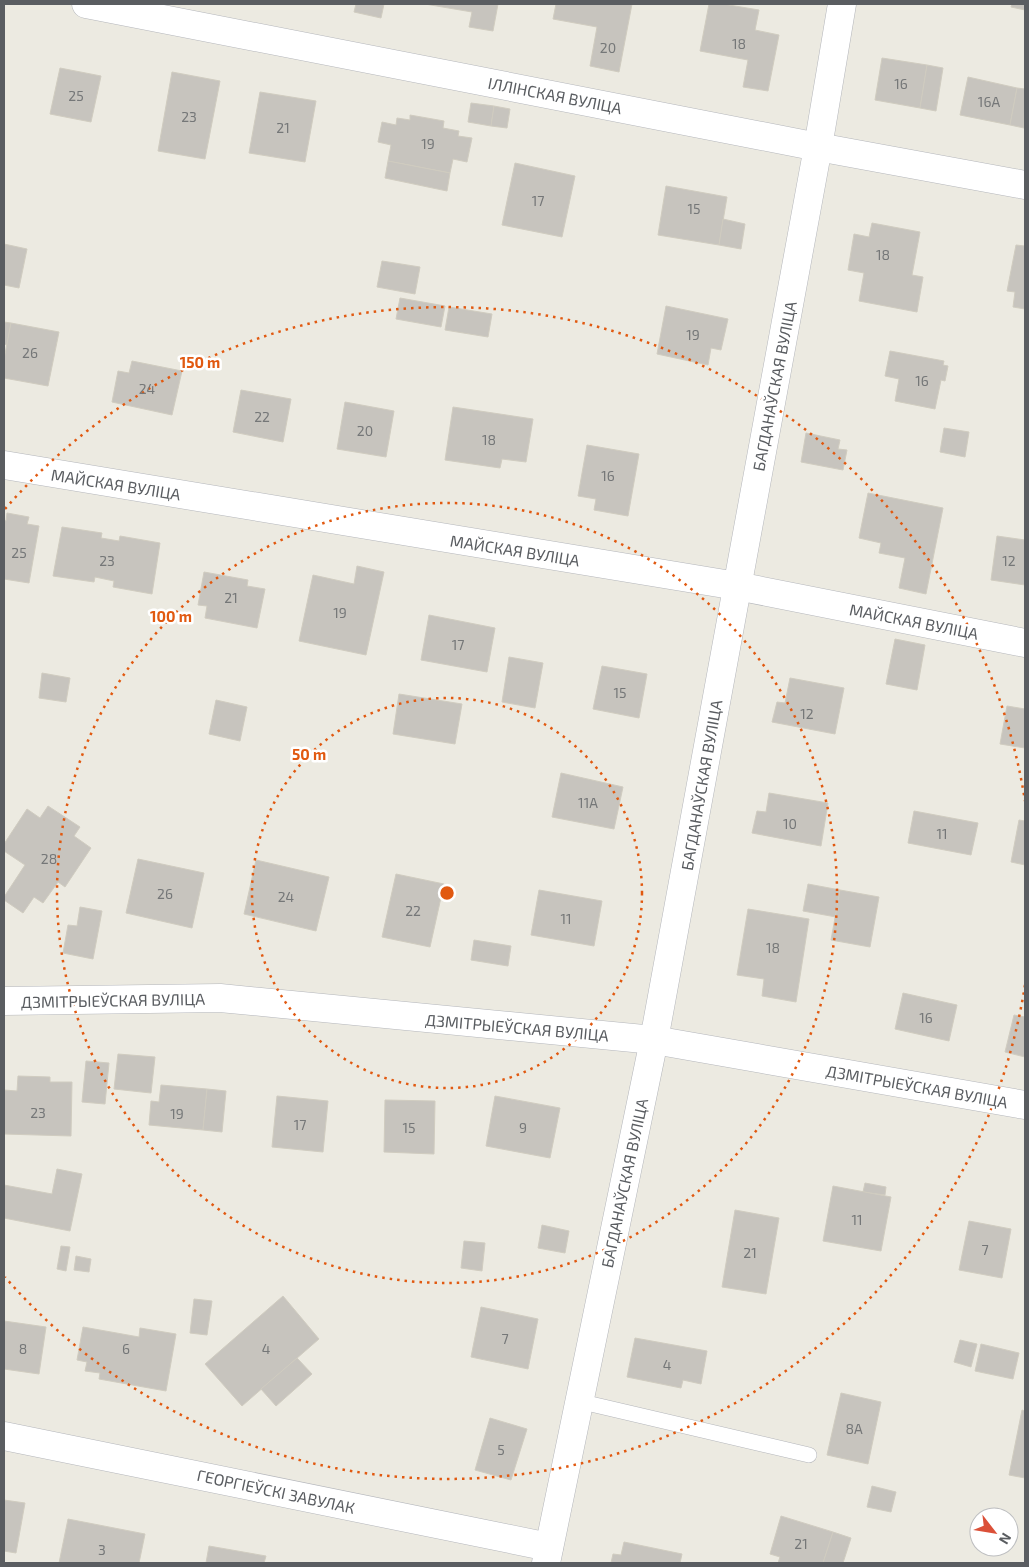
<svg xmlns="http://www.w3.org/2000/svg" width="1029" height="1567" font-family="'Exo 2',sans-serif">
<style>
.building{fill:#c7c4be;stroke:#d0ccc0}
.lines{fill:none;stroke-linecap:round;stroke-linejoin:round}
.lane-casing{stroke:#b4b6bb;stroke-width:16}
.street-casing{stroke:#b4b6bb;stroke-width:29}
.lane{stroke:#fff;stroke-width:15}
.street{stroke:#fff;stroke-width:28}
.ring{fill:none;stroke:#e15910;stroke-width:2.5;stroke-dasharray:2.5 5}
.labels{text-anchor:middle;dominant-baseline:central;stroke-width:5;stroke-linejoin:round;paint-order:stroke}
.number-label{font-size:14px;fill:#757778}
.street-label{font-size:16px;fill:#5a5d61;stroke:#fff}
.centre{fill:#e15910;stroke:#fff;stroke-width:2.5}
.ring-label{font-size:15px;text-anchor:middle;font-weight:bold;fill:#e15910;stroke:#fff;stroke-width:5;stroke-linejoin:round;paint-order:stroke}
</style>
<rect width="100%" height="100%" fill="#eceae1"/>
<g class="building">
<polygon points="356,4 384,4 381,18 354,12"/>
<polygon points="425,4 498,4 493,31 469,27 472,12"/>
<polygon points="556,4 632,4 619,72 590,66 597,27 553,19"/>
<polygon points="709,4 723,4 759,10 755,30 779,35 768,91 743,87 748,60 700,51"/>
<polygon points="1012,4 1025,4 1025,10 1011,7"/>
<polygon points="882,58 927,65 920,108 875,100"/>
<polygon points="927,65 943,68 936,111 920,108"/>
<polygon points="60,68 101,76 91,122 50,114"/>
<polygon points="172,72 220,81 205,159 158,151"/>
<polygon points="968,77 1017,88 1010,125 960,115"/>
<polygon points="1017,88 1025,89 1024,128 1010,125"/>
<polygon points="260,92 316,101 305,162 249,153"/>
<polygon points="471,103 494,106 491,126 468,122"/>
<polygon points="494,106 510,109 507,128 491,126"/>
<polygon points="410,115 444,121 443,128 459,131 458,136 472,138 467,162 453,159 450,173 388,161 391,145 378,142 382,122 396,125 397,118 410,120"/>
<polygon points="388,161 450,173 447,191 385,178"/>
<polygon points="515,163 575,176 562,237 502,225"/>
<polygon points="666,186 727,197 719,245 658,235"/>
<polygon points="723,219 745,224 741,249 719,245"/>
<polygon points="872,223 920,232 912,275 923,277 917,312 859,301 864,273 848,270 854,234 869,237"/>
<polygon points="4,244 27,249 19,288 4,285"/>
<polygon points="1016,245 1025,246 1025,309 1013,307 1015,292 1007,291"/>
<polygon points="382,261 420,267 415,294 377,287"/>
<polygon points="400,298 445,306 441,327 396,319"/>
<polygon points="666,306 728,319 721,350 711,348 708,365 657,354"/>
<polygon points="449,307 492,314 488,337 445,330"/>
<polygon points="4,322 11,323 7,345 4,344"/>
<polygon points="11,323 59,332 48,386 4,378 4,359"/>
<polygon points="890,351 944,361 943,365 948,366 945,381 941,380 935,409 895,401 899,379 885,376"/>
<polygon points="132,361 182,371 172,415 112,402 118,371 129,373"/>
<polygon points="241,390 291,399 283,442 233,432"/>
<polygon points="345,402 394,411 386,457 337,449"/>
<polygon points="453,407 533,419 526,462 502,459 500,468 445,460"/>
<polygon points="944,428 969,432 965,457 940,452"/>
<polygon points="806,433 840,440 838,449 847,450 843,470 801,462"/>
<polygon points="587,445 639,454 628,516 594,510 596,499 578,496"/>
<polygon points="868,493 943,508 926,594 899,588 905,558 879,553 881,543 859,538"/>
<polygon points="7,513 29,517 27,524 39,526 29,583 4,579 4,520 6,521"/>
<polygon points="62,527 102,533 101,538 119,541 120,536 160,543 152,594 113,587 114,581 95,577 94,582 53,576"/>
<polygon points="997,536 1025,540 1025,585 991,580"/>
<polygon points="357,566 384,572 366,655 299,641 313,575 354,584"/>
<polygon points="204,572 248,580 247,586 265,589 257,628 205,618 207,606 198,605"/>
<polygon points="429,615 495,628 487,672 421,660"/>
<polygon points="895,639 925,645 917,690 886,684"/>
<polygon points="509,657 543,663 535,708 502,702"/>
<polygon points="602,666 647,674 639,718 593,709"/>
<polygon points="42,673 70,678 66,702 39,698"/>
<polygon points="790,678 844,688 835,734 772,722 777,702 785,703"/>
<polygon points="399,694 462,704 455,744 393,734"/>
<polygon points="216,700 247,707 240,741 209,734"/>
<polygon points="1007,706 1025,709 1025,748 1000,744"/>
<polygon points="561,773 623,787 614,829 552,817"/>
<polygon points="769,793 828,803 821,846 752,833 757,811 766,812"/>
<polygon points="48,806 80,827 74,836 91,848 65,887 58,882 43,903 34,897 23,913 4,900 4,897 25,865 4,851 4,844 27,809 40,818"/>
<polygon points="914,811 978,823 971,855 908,843"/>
<polygon points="1019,820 1025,821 1025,865 1011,862"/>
<polygon points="138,859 204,873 192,928 126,913"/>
<polygon points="256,860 329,877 316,931 244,914"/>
<polygon points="396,874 444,884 430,947 382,937"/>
<polygon points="808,884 840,890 836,917 803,911"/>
<polygon points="539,890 602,901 594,946 531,935"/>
<polygon points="840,890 879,897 870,947 831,940"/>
<polygon points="80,907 102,911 93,959 63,953 68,925 77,926"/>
<polygon points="748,909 809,919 796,1002 762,996 764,979 737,975"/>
<polygon points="474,940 511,946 508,966 471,960"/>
<polygon points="903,993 957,1005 949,1041 895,1029"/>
<polygon points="1014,1015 1025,1017 1025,1057 1005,1052"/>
<polygon points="118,1054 155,1057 151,1093 114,1089"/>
<polygon points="86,1061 109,1063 105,1104 82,1102"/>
<polygon points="18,1076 50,1077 50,1082 72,1082 71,1136 4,1134 4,1090 17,1091"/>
<polygon points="161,1085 207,1089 203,1130 149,1125 151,1101 159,1102"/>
<polygon points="207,1089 226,1091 222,1132 203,1130"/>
<polygon points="277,1096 328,1101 323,1152 272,1147"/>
<polygon points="495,1096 560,1108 550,1158 486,1146"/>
<polygon points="385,1100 435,1101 434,1154 384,1152"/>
<polygon points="57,1169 82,1174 70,1231 4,1218 4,1185 52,1194"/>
<polygon points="865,1183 886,1187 885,1195 863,1192"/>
<polygon points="833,1186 891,1197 881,1251 823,1241"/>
<polygon points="735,1210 779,1218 766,1294 722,1287"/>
<polygon points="969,1221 1011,1229 1002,1278 959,1270"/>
<polygon points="542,1225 569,1231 565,1253 538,1248"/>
<polygon points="464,1241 485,1243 482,1271 461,1268"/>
<polygon points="61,1246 70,1247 66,1271 57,1269"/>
<polygon points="76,1256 91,1259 89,1272 74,1270"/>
<polygon points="283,1296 319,1339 242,1406 205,1364"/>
<polygon points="194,1299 212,1301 207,1335 190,1333"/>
<polygon points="481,1307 538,1319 528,1369 471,1357"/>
<polygon points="4,1321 46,1327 39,1374 4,1369"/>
<polygon points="83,1327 139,1337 140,1328 176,1334 166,1391 99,1379 100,1373 85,1371 87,1362 77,1360"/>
<polygon points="635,1338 707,1351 701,1384 683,1380 681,1388 627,1377"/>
<polygon points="960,1340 977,1344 971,1367 954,1362"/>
<polygon points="981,1344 1019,1353 1013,1379 975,1371"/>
<polygon points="297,1358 312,1374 276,1406 261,1389"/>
<polygon points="841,1393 881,1402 868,1464 827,1455"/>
<polygon points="1022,1410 1025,1411 1025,1478 1009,1475"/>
<polygon points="490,1418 527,1429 511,1480 475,1470"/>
<polygon points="872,1486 896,1492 891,1512 867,1507"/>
<polygon points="4,1500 25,1503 16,1553 4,1551"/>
<polygon points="781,1516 833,1532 823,1563 778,1563 780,1557 770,1554"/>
<polygon points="68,1519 145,1534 139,1563 59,1563"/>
<polygon points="833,1532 851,1538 843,1563 823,1563"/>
<polygon points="624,1542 682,1554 680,1563 611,1563 613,1554 621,1555"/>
<polygon points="209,1546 266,1556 264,1563 206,1563"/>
</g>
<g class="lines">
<g class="lane-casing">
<polyline id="lane" points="578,1401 809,1455"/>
</g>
<g class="street-casing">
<g id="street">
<polyline points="86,4 818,147 1025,185"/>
<polyline points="4,465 737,586 1025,643"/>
<polyline points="4,1001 220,998 654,1040 1025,1105"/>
<polyline points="4,1436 549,1547"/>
<polyline points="546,1563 654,1040 818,147 842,4"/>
</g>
</g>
<use href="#lane" class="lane"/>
<use href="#street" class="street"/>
</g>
<g class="ring">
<circle cx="447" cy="893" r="195"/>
<circle cx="447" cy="893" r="390"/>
<path d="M1025 985A585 585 0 0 1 5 1277M5 509A585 585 0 0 1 1025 801"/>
</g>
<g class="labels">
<g class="number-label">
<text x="739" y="43">18</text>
<text x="608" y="47">20</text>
<text x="901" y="83">16</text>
<text x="76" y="95">25</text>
<text x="989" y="101">16А</text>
<text x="189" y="116">23</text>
<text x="283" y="127">21</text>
<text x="428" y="143">19</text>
<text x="538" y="200">17</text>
<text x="694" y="208">15</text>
<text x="883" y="254">18</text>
<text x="693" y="334">19</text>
<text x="30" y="352">26</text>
<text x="922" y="380">16</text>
<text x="147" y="388">24</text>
<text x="262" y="416">22</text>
<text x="365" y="430">20</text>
<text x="489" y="439">18</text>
<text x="608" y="475">16</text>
<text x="19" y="552">25</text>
<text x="107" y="560">23</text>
<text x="1009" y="560">12</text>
<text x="231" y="597">21</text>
<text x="340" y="612">19</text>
<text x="458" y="644">17</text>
<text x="620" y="692">15</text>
<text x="807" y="713">12</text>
<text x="588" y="802">11А</text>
<text x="790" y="823">10</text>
<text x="942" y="833">11</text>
<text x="49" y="858">28</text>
<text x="165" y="893">26</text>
<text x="286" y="896">24</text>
<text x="413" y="910">22</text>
<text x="566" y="918">11</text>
<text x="773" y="947">18</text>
<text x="926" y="1017">16</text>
<text x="38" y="1112">23</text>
<text x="177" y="1113">19</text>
<text x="300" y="1124">17</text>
<text x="409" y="1127">15</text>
<text x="523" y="1127">9</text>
<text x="857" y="1219">11</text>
<text x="985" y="1249">7</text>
<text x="750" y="1252">21</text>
<text x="505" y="1338">7</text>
<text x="23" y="1348">8</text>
<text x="126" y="1348">6</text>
<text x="266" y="1348">4</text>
<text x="667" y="1364">4</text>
<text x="854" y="1428">8А</text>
<text x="501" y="1449">5</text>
<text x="801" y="1543">21</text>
<text x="102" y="1549">3</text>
</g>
<g class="street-label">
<text transform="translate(555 95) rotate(11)">ІЛЛІНСКАЯ ВУЛІЦА</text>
<text transform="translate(774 386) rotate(-79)">БАГДАНАЎСКАЯ ВУЛІЦА</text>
<text transform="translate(116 484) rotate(9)">МАЙСКАЯ ВУЛІЦА</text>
<text transform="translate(515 550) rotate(9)">МАЙСКАЯ ВУЛІЦА</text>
<text transform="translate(914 621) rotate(11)">МАЙСКАЯ ВУЛІЦА</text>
<text transform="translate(701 785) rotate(-80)">БАГДАНАЎСКАЯ ВУЛІЦА</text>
<text transform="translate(113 1000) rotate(-1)">ДЗМІТРЫЕЎСКАЯ ВУЛІЦА</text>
<text transform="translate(517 1027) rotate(5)">ДЗМІТРЫЕЎСКАЯ ВУЛІЦА</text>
<text transform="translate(917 1086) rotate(10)">ДЗМІТРЫЕЎСКАЯ ВУЛІЦА</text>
<text transform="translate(624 1183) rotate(-78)">БАГДАНАЎСКАЯ ВУЛІЦА</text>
<text transform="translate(276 1491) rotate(12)">ГЕОРГІЕЎСКІ ЗАВУЛАК</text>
</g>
</g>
<circle cx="447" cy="893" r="8" class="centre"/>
<g class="ring-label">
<text x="200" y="368">150 m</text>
<text x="171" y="622">100 m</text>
<text x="309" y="760">50 m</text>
</g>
<rect width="1029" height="1567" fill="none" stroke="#5a5d61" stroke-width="10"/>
<g transform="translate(994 1532) rotate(121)"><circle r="24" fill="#ffffff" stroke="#bdbec0"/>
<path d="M0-4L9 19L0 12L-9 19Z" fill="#db5038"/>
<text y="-8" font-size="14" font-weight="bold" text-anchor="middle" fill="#5a5d61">N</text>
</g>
</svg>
